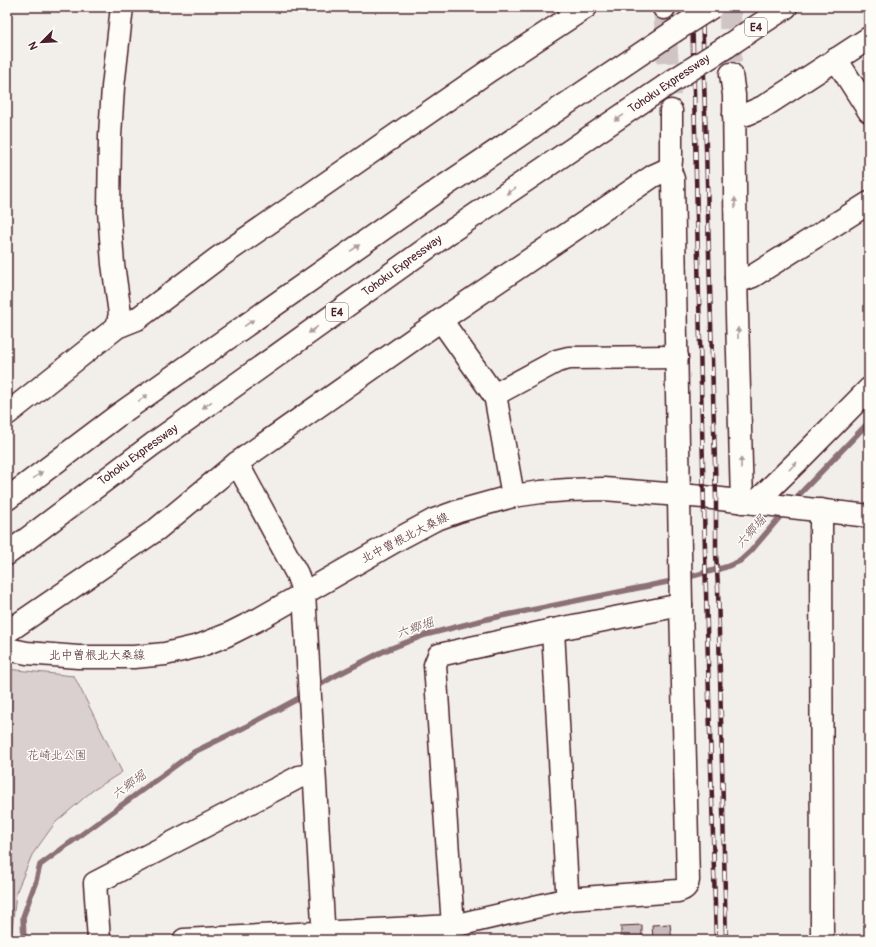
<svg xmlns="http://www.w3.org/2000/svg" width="876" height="947" font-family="Pangolin,'Klee One',sans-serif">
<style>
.green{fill:#d9d0cf;stroke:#92787d}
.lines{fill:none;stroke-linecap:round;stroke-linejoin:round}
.stream{stroke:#8b6f75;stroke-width:5.5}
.building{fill:#c8bbbb;stroke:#4a1f2b}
.minor-tunnel{stroke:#d0c5c5;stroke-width:22;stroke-dasharray:22 11;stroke-linecap:butt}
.minor-casing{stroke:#4a1f2b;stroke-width:25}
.major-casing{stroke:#4a1f2b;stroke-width:25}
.highway-casing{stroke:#4a1f2b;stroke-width:25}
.minor{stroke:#fdfcf7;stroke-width:22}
.major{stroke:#fdfcf7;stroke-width:22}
.highway{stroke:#fdfcf7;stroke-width:22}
.rail-casing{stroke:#4a1f2b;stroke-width:4.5}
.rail{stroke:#fdfcf7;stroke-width:3;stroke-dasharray:9;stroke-linecap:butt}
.highway-bridge-casing{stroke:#4a1f2b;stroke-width:25;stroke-linecap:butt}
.highway-bridge{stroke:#fdfcf7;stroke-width:22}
.oneway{fill:#ac999b}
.labels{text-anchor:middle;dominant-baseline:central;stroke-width:3;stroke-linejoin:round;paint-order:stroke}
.shield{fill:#fdfcf7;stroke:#806168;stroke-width:1}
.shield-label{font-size:11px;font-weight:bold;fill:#4a1f2b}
.street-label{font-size:12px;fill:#4a1f2b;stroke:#fdfcf7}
.park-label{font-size:12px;fill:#6e4b54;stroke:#fdfcf7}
.water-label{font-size:13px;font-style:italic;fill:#704e56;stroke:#fdfcf7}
</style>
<rect width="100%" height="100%" fill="#f2efeb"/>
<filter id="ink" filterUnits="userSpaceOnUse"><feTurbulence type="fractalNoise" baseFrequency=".025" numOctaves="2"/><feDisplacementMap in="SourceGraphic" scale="8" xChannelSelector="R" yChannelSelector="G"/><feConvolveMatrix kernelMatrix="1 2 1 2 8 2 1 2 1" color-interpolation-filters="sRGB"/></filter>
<g filter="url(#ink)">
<polygon class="green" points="7,669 74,676 122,772 92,791 55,823 32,855 16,893 11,940 7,940"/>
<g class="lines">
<g class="stream">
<polyline points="793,501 869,422"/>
<polyline points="685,578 726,567 740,561 751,551 784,512"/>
<polyline points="315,688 333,677 384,651 425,635 487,619 677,580"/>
<polyline points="24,940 23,917 36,881 40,865 194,752 247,726 305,695"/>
</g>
</g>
<g class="building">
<polygon points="670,924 672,940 653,940 652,925"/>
<polygon points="642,925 642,940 621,940 621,926"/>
<polygon points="446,936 447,940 394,940"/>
</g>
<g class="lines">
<g class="minor-tunnel">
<polyline points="730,7 731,74"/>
<polyline points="664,8 671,111"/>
</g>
<g class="minor-casing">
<g id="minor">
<polyline points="664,7 664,8"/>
<polyline points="836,59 869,111"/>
<polyline points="731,74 734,95 736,278 742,502"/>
<polyline points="734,115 747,114 763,107 869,38"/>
<polyline points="736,278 745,279 753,276 869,203"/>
<polyline points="441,320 494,395 496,400 513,496"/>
<polyline points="117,327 120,314 113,264 109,211 110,136 113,87 122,7"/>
<polyline points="494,395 557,361 569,358 677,357"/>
<polyline points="7,414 117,327 137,319 218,258 490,70 586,7"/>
<polyline points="237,463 297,574 304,593 324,940"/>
<polyline points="755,503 804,455 869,389"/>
<polyline points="821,510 822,940"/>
<polyline points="553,630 567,889 569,899"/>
<polyline points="7,632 156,530 237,463 441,320 653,176 664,171 670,171"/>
<polyline points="453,926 435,665 439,655 553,630 681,605"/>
<polyline points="99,940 95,883 299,777 314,775"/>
<path d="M184,940L453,926L569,899L678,891C685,889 687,887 688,880L681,605L673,179L670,171L671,160V111"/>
</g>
</g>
<g class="major-casing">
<polyline id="major" points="7,649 27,653 78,657 134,657 165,654 199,646 227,635 259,619 404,536 434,520 459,511 513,496 541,492 568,490 604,489 704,497 755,503 869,516"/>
</g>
<g class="highway-casing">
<g id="highway">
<polyline points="726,47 786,7"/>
<polyline points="7,499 117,416 434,193 673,32"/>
<polyline points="7,554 153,444 447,234 674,80"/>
</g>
</g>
<use href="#minor" class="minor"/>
<use href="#major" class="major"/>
<use href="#highway" class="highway"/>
<g class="rail-casing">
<g id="rail">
<polyline points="692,7 706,592 716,940"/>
<polyline points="702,7 716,498 716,553 718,587 726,940"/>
</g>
</g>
<use href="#rail" class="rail"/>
<g class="highway-bridge-casing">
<g id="highway-bridge">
<polyline points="673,32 712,7"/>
<polyline points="674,80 726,47"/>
</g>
</g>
<use href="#highway-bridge" class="highway-bridge"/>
</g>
<defs><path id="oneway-solid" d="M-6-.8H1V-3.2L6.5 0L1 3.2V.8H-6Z"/></defs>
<g class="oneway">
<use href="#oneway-solid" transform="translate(619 118) rotate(146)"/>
<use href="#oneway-solid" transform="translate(511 191) rotate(146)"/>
<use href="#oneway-solid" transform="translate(735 203) rotate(-91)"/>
<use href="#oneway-solid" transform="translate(355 248) rotate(-35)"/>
<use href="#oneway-solid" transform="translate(249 323) rotate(-35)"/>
<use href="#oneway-solid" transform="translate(313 330) rotate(144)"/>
<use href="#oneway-solid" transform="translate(738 333) rotate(-91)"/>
<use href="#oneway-solid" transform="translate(143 398) rotate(-35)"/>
<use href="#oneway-solid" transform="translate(207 405) rotate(144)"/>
<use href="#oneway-solid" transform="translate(741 463) rotate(-91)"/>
<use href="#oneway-solid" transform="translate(793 466) rotate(-45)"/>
<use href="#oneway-solid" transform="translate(38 475) rotate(-37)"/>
</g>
</g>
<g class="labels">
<g class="shield">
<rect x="745" y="18" width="22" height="18" rx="3"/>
<rect x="326" y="303" width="22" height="18" rx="3"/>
</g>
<g class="shield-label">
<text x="756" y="27">E4</text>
<text x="337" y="312">E4</text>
</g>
<g class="street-label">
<text transform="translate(669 84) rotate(-34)">Tohoku Expressway</text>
<text transform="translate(402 266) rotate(-36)">Tohoku Expressway</text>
<text transform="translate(138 455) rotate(-36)">Tohoku Expressway</text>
<text transform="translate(405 538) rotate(-27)">北中曽根北大桑線</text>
<text x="97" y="655">北中曽根北大桑線</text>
</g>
<g class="park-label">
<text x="57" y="755">花崎北公園</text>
</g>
<g class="water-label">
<text transform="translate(751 532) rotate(-49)">六郷堀</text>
<text transform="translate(415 628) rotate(-19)">六郷堀</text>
<text transform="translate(129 785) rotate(-36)">六郷堀</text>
</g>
</g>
<rect width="876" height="947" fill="none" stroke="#fdfcf7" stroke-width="24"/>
<rect x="12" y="12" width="852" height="923" fill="none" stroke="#4a1f2b" stroke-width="1.5" filter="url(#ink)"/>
<g transform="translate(42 42) rotate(246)" stroke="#fdfcf7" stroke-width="3" paint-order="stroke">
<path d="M0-3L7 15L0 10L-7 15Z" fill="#4a1f2b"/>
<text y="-6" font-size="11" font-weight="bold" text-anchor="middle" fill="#4a1f2b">N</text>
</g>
</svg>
